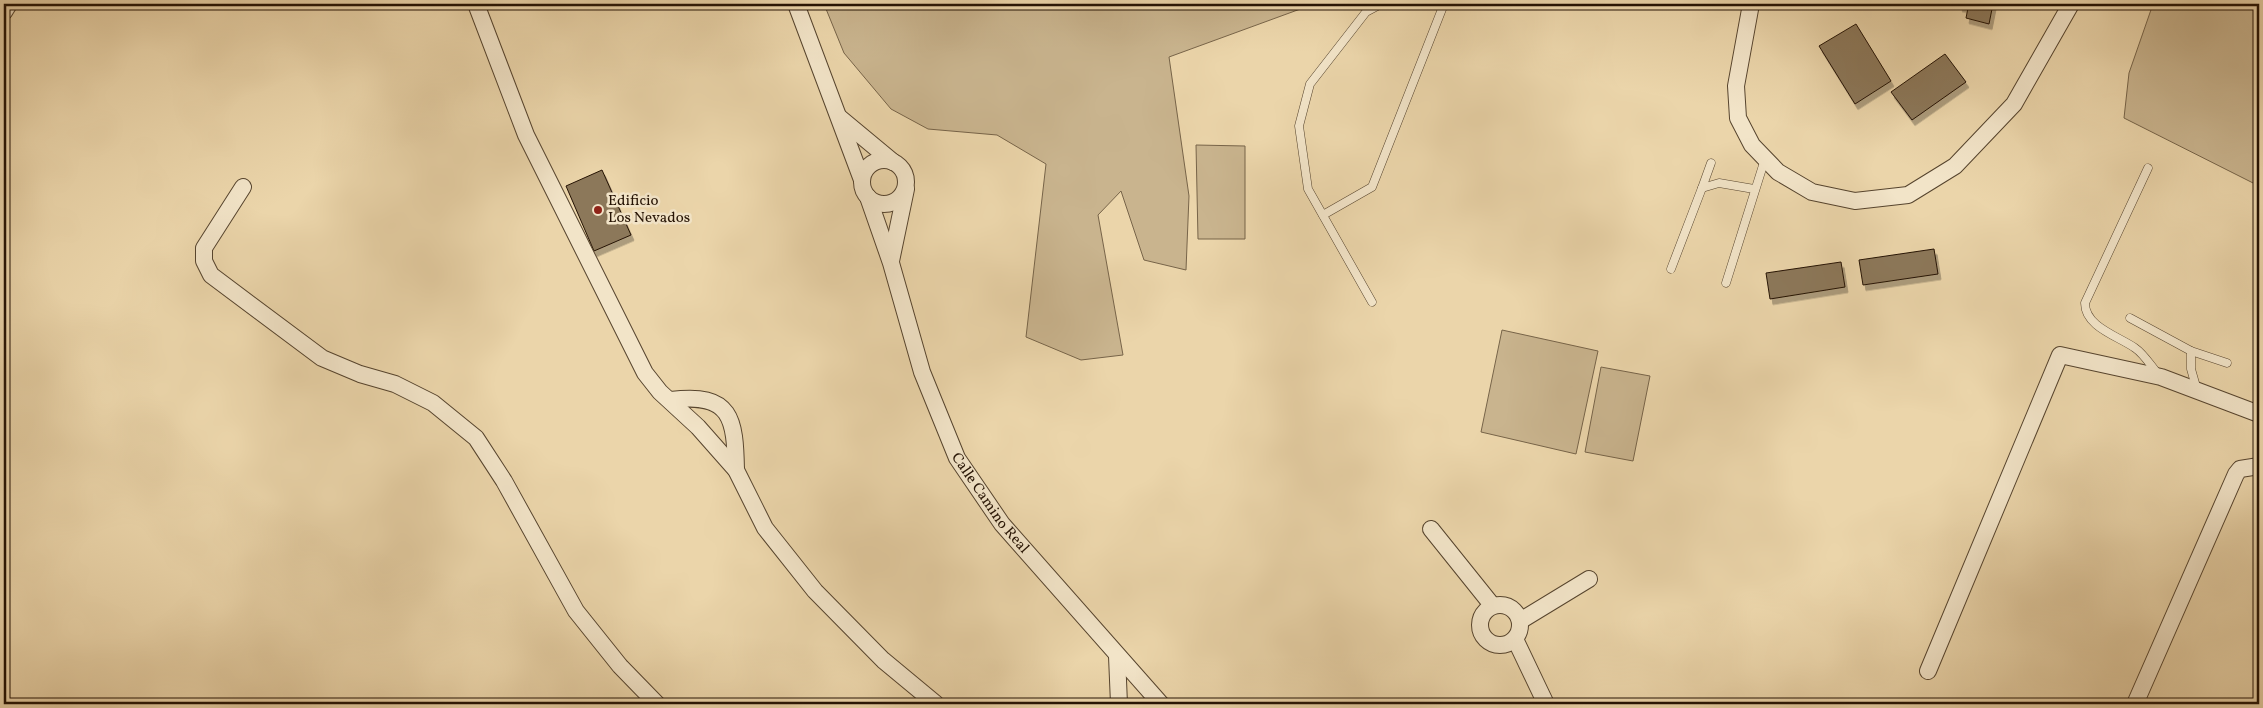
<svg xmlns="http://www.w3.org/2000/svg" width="2263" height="708" font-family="Vollkorn,serif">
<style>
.green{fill:#c9b48e;stroke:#776449}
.building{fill:#8c785a;stroke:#251304;filter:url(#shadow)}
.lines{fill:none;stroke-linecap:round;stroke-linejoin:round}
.service-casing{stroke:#56442e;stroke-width:9}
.minor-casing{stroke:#56442e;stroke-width:18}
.service{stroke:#f2e4c8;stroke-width:8}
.minor{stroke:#f2e4c8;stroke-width:16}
.poi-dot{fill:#8f2418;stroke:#f2e4c8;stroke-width:2}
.labels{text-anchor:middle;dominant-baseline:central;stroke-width:5;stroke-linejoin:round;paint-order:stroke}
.poi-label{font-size:15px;fill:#251304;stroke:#f2e4c8;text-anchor:start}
.street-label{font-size:15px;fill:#251304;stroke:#f2e4c8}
</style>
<defs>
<filter id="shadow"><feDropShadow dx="3" dy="5.5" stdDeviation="0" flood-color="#0004"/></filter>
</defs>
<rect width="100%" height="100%" fill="#ebd5aa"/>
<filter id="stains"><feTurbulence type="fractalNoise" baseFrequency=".004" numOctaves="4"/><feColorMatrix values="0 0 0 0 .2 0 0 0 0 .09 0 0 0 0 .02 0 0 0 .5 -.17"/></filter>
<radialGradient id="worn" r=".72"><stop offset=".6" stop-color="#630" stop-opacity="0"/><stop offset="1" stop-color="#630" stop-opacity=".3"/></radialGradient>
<g class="green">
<polygon points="824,4 1314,4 1169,57 1189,196 1186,270 1144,260 1121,191 1098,215 1123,355 1081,360 1026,337 1046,164 997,135 928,129 891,109 844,53"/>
<polygon points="2153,4 2259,4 2259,186 2124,118 2129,73"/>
<polygon points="1196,145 1245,146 1245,239 1198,239"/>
<polygon points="1502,330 1598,351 1576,454 1481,432"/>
<polygon points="1601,367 1650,376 1633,461 1585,452"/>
</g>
<g class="building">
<polygon points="1960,4 1993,4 1989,24 1966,18 1968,8 1959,6"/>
<polygon points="1856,24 1891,81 1855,104 1819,46"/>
<polygon points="1945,54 1966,82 1912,120 1891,92"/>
<polygon points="602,170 631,235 594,251 566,186"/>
<polygon points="1934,249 1938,274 1863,285 1859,260"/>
<polygon points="1841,262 1845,287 1770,299 1766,273"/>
</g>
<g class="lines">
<g class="service-casing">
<g id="service">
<polyline points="1426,4 1443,6"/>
<path d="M2148,168L2085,303C2085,327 2118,336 2135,348C2144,354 2151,366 2158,374"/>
<polyline points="1702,188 1711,163"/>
<polyline points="1323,215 1372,187 1444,4"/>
<polyline points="1671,269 1702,188 1719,183 1754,189"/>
<polyline points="1726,283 1765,159"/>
<polyline points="1372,302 1308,189 1299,126 1310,84 1366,12 1381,4"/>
<polyline points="2130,318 2191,351 2191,369 2197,390"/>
<polyline points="2191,351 2227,363"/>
</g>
</g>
<g class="minor-casing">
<g id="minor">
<polyline points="476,4 526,135 645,373 660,392 698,427 736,470 765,528 815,591 883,660 936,704"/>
<polyline points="796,4 862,180"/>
<polyline points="1751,4 1736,86 1738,118 1752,145 1778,172 1812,192 1855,201 1908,195 1955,166 2014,104 2071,4"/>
<polyline points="4,12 9,4"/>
<polyline points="840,118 893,162"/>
<circle cx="884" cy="182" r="22"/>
<polyline points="243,187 204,248 204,261 211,275 322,358 360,374 395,384 433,403 476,438 504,481 576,611 620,666 657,704"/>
<path id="s1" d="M868,197L891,263L922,372L957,458L1002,524L1161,704"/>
<polyline points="891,261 906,189"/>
<path d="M671,400C732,392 735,419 736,470"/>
<polyline points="1431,529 1492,605"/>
<circle cx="1500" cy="625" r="20"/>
<polyline points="1520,621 1589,579"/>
<polyline points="1515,639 1546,704"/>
<polyline points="1117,656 1119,704"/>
<polyline points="1928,671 2060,355 2161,377 2259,414"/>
<polyline points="2135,704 2236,474 2240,469 2259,466"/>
</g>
</g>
<use href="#service" class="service"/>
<use href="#minor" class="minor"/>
</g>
<circle class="poi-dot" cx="598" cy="210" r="5"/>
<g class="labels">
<g class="poi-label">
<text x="608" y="201">Edificio<tspan x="608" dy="17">Los Nevados</tspan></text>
</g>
<g class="street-label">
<text stroke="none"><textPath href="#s1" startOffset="332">Calle Camino Real</textPath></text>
</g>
</g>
<rect width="2263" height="708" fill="none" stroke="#ebd5aa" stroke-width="20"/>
<rect x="5" y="5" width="2253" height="698" fill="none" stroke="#251304" stroke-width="2.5"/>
<rect x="10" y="10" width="2243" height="688" fill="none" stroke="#251304"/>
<rect width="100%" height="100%" filter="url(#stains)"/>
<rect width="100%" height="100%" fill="url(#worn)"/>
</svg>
